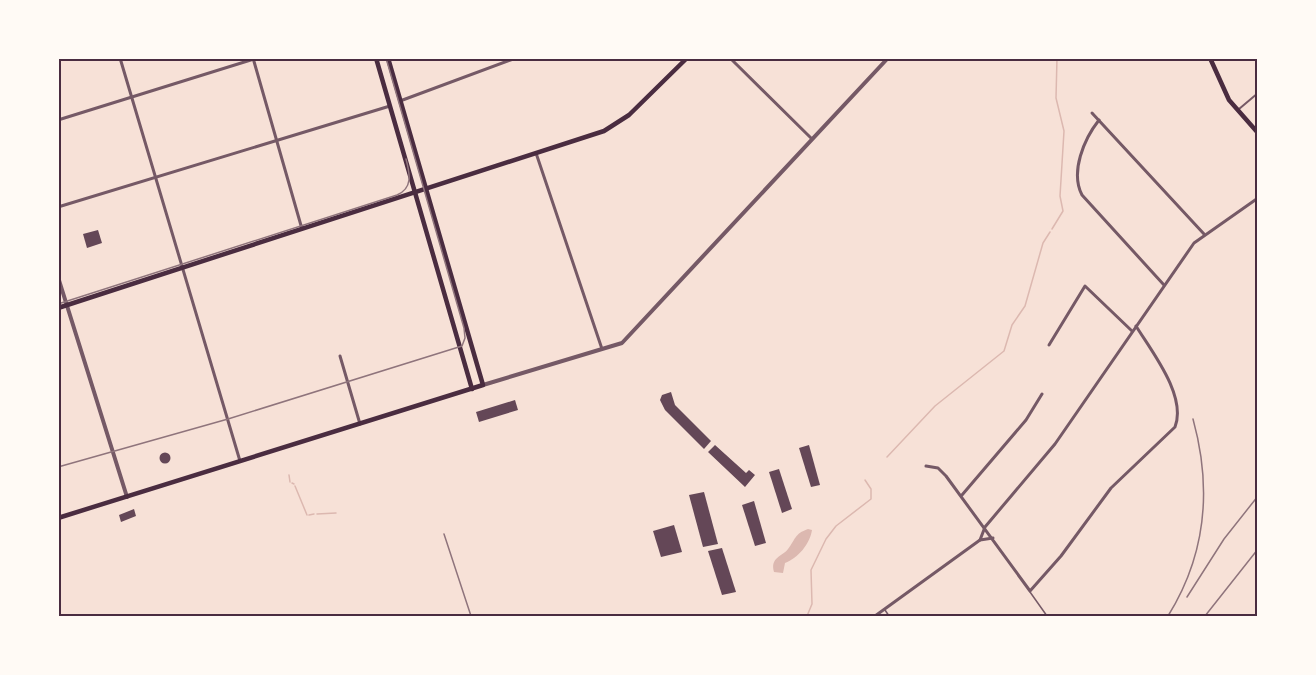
<svg xmlns="http://www.w3.org/2000/svg" width="1316" height="675" font-family="'Alegreya Sans',sans-serif">
<style>
.water{fill:#dcb8b0}
.lines{fill:none;stroke-linecap:round;stroke-linejoin:round}
.stream{stroke:#dcb8b0;stroke-width:1.5}
.building{fill:#644757}
.service{stroke:#755966;stroke-width:1.5}
.pedestrian{stroke:#755966;stroke-width:2}
.minor{stroke:#755966;stroke-width:3}
.tertiary{stroke:#755966;stroke-width:4}
.secondary{stroke:#4a2c40;stroke-width:4.5}
.primary{stroke:#4a2c40;stroke-width:4.5}
.tram{stroke:#8f747c;stroke-width:1.5}
.rail{stroke:#8f747c;stroke-width:1.5}
.neatline{fill:none;stroke:#4a2c40;stroke-width:2}
</style>
<rect width="100%" height="100%" fill="#f7e1d7"/>
<path class="water" d="M808,529L812,530C810,544 798,558 785,563L783,573L774,572C770,557 782,557 788,549C796,539 794,534 808,529Z"/>
<g class="lines">
<g class="stream">
<polyline points="1052,229 1063,211 1060,196 1064,131 1056,98 1057,58"/>
<polyline points="887,457 935,406 1004,351 1012,325 1025,306 1043,243 1050,232"/>
<polyline points="289,475 290,482"/>
<polyline points="292,483 294,484"/>
<polyline points="295,486 307,515"/>
<polyline points="317,514 336,513"/>
<polyline points="309,515 314,514"/>
<polyline points="807,616 812,604 811,570 826,539 836,526 871,499 871,489 865,480"/>
</g>
</g>
<g class="building">
<polygon points="98,230 102,243 87,248 83,234"/>
<polygon points="671,392 675,405 711,441 704,449 665,410 660,400 662,395"/>
<polygon points="515,400 518,410 479,422 476,412"/>
<polygon points="715,445 746,473 749,470 755,475 745,487 708,452"/>
<polygon points="809,445 820,485 811,487 799,448"/>
<circle cx="165" cy="458" r="5.5"/>
<polygon points="779,469 792,509 782,513 769,472"/>
<polygon points="704,492 718,544 703,547 689,495"/>
<polygon points="754,501 766,543 755,546 742,505"/>
<polygon points="134,509 136,516 121,522 119,515"/>
<polygon points="674,525 682,552 661,557 653,531"/>
<polygon points="722,548 736,592 722,595 708,551"/>
</g>
<g class="lines">
<g class="service">
<polyline points="1030,592 1047,616"/>
<polyline points="885,610 889,616"/>
</g>
<polyline class="pedestrian" points="1239,109 1258,93"/>
<g class="minor">
<polyline points="120,58 240,461"/>
<polyline points="253,58 302,229"/>
<polyline points="730,58 812,139"/>
<polyline points="400,101 516,58"/>
<polyline points="1092,113 1204,234"/>
<polyline points="58,120 257,58"/>
<path d="M1099,120C1084,139 1070,172 1082,195L1164,285"/>
<polyline points="536,153 602,349"/>
<polyline points="58,207 390,106"/>
<polyline points="1049,345 1085,286 1132,331"/>
<polyline points="340,356 360,424"/>
<path d="M926,466L938,468L946,476L1030,591L1061,556L1111,488L1175,427C1187,396 1152,352 1136,326"/>
<polyline points="962,495 1026,420 1042,394"/>
<polyline points="980,540 993,538"/>
<polyline points="875,616 980,540 985,527 1055,444 1194,243 1258,198"/>
</g>
<g class="tertiary">
<polyline points="58,277 127,497"/>
<polyline points="483,385 622,343 888,58"/>
</g>
<g class="secondary">
<polyline points="376,58 472,389"/>
<polyline points="58,308 604,131 629,115 687,58"/>
<polyline points="58,518 483,385 388,58"/>
</g>
<polyline class="primary" points="1210,58 1229,100 1258,133"/>
<g class="tram">
<path d="M58,304L397,195C413,188 410,174 406,159"/>
<polyline points="58,467 228,419 462,346 465,338 464,328 386,58"/>
</g>
<g class="rail">
<polyline points="444,534 471,616"/>
<polyline points="1187,597 1224,539 1258,496"/>
<path d="M1168,616C1206,555 1212,488 1193,419"/>
<polyline points="1205,616 1258,549"/>
</g>
</g>
<rect width="1316" height="675" fill="none" stroke="#fffaf5" stroke-width="120"/>
<rect x="60" y="60" width="1196" height="555" class="neatline"/>
</svg>
